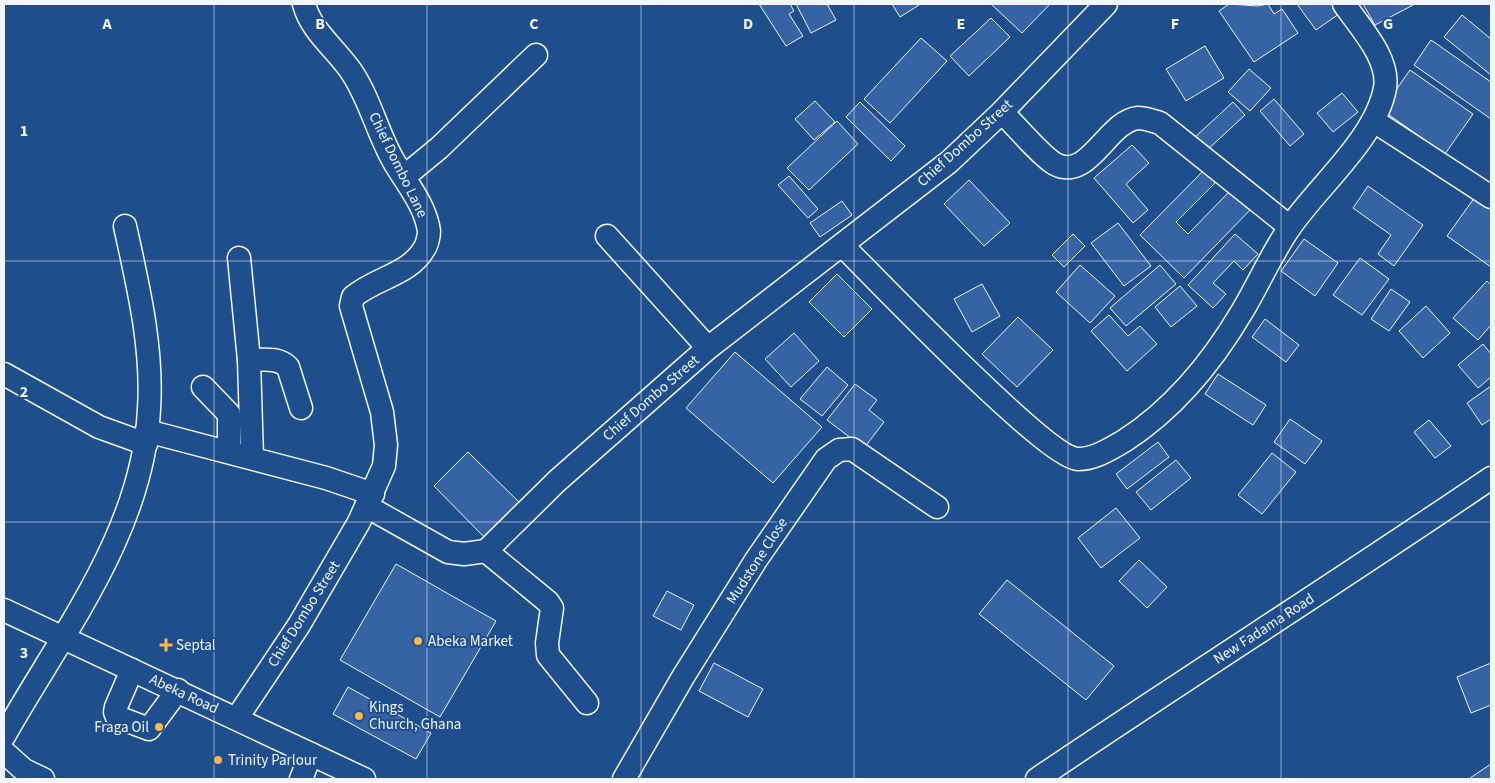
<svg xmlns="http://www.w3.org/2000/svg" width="1495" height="783" font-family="'Source Sans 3',sans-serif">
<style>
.building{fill:#3563a3;stroke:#f2f6ff}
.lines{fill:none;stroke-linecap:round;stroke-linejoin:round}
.minor-casing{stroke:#f2f6ff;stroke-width:25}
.minor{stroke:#1f4e8c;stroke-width:22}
.grid{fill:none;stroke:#f2f6ff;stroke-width:1;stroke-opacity:0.55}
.poi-dot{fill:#ffb74d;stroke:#1f4e8c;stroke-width:2}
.labels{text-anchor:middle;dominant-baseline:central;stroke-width:4;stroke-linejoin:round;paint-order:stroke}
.street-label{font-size:15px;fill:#f2f6ff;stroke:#1f4e8c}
.poi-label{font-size:15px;fill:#f2f6ff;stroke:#1f4e8c;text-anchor:start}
.grid-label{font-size:16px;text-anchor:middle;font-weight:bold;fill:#f2f6ff;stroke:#1f4e8c;stroke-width:4;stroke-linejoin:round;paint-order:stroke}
</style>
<rect width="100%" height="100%" fill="#1f4e8c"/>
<g class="building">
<polygon points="759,4 790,4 794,11 789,14 803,36 786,46"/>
<polygon points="796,4 827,4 836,20 811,33"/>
<polygon points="892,4 919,4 919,5 900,17"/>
<polygon points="991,4 1050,4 1022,33"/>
<polygon points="1229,4 1257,6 1268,4 1274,14 1282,9 1298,33 1254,62 1219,11"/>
<polygon points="1297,4 1332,4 1339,14 1316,30"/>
<polygon points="1363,4 1415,4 1375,25"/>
<polygon points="1462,15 1491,39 1491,75 1444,37"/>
<polygon points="991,18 1010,37 969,76 950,56"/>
<polygon points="921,38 947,61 890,123 864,99"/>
<polygon points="1431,40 1491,82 1491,119 1414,65"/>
<polygon points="1205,46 1224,78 1186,101 1166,69"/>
<polygon points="1249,69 1271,88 1250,111 1228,92"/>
<polygon points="1410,70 1473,114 1445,154 1382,110"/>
<polygon points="1342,93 1358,112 1333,132 1317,113"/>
<polygon points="1274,99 1304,134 1290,146 1260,111"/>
<polygon points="815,101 835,122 814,140 795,119"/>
<polygon points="860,102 905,146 891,161 846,117"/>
<polygon points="1233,102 1245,115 1205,152 1193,139"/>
<polygon points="837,121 858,144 809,190 787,168"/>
<polygon points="1132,145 1149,163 1126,184 1148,210 1133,223 1094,178"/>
<polygon points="1206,168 1218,180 1176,222 1188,234 1230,191 1250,210 1184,278 1140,235"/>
<polygon points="789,176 818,209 808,218 778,185"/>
<polygon points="969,180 1010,223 984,246 944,204"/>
<polygon points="1368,186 1423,225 1394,266 1378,254 1391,235 1353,208"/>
<polygon points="1475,197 1491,209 1491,267 1447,236"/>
<polygon points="842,201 852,215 820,237 810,223"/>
<polygon points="1118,223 1151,266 1124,286 1091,243"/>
<polygon points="1073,234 1085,246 1064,267 1052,255"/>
<polygon points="1235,234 1258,254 1243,270 1234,261 1213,283 1226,294 1213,308 1188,285"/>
<polygon points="1304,239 1338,263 1315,296 1281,271"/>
<polygon points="1360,258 1389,279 1362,315 1333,295"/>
<polygon points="1080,265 1115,296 1090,323 1056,292"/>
<polygon points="1160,265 1176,284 1126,326 1110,308"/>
<polygon points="837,274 872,309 844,337 809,302"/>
<polygon points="1487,281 1491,285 1491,325 1478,340 1453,318"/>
<polygon points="982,284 1000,316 972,332 954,299"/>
<polygon points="1180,286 1197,306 1171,327 1155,307"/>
<polygon points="1391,289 1410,302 1389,331 1371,319"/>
<polygon points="1426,306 1450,333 1423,358 1399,331"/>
<polygon points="1109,315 1128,336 1140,326 1157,344 1127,371 1091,331"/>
<polygon points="1018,317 1053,350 1017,387 982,354"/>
<polygon points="1265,319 1299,345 1286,362 1252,337"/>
<polygon points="794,333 819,361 791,387 765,359"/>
<polygon points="1483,344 1491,354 1491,377 1478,388 1458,365"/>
<polygon points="735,352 822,427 773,483 686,408"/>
<polygon points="827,367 848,385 822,416 800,399"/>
<polygon points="1218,374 1266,405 1253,425 1205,394"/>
<polygon points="855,384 877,400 869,410 884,422 864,448 827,420"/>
<polygon points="1491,386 1491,419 1482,425 1467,403"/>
<polygon points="1290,419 1322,441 1305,464 1274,442"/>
<polygon points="1429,420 1451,446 1435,458 1414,432"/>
<polygon points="1158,442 1169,457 1127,489 1116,474"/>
<polygon points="468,452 523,506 488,541 434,486"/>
<polygon points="1272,453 1296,472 1262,514 1238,495"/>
<polygon points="1176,460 1191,478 1151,510 1136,492"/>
<polygon points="1116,508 1140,538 1101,568 1078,538"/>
<polygon points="1139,560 1167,587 1147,608 1119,581"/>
<polygon points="396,564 496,621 440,717 340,660"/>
<polygon points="1007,580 1114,666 1086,700 979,614"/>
<polygon points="667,591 694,605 681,630 653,616"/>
<polygon points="714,663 763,689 748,717 699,691"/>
<polygon points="1491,663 1491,705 1471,713 1457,677"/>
<polygon points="348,687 431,733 416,759 333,714"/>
<polygon points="1491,764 1491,779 1471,779 1470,778"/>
</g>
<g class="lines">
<g class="minor-casing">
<g id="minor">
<path d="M1002,112C1014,124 1042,157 1055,164C1089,182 1107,121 1138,118C1146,118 1153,121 1160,123L1290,227"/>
<polyline points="1374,121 1491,197"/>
<polyline points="405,176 439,148 536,55"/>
<polyline points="607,236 708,348"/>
<path d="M842,245C874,277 1047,458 1078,459C1095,459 1110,449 1124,441C1174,409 1213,361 1243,310C1259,283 1272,253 1290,227C1319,185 1376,138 1385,88C1390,59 1360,27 1344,4"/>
<polyline points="239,258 249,360 252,458"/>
<path d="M249,360C263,360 278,357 288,367L301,408"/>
<polyline points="4,374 99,427 146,444"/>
<polyline points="203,387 229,414 229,451"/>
<polyline points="147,431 326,478 373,494"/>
<polyline points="368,507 448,552 464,554 486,551 557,481 708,348 949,162 1002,112 1106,4"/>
<polyline points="486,551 548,602 552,608 547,643 548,655 587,703"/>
<polyline points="4,610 364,779"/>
<polyline points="132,670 116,707 115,712 117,717 149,729 178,690"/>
<path d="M237,718L299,625L359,522L384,466L386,445L382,412L351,306L353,297C375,278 409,275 424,249C427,245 429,236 429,231C425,204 406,183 393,160C377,132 370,99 351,71C335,48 311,31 304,4"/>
<path d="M4,736C62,633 143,532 149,409C153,347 138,286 125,226"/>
<polyline points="4,752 24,770 43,779"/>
<polyline points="301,779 311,754"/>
<polyline points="624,779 683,677 756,560 826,459 839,450 852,449 937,507"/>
<path d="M1037,779C1188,677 1341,580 1491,478"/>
</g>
</g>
<use href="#minor" class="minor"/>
</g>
<path class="grid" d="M214,4V779M427,4V779M641,4V779M854,4V779M1068,4V779M1281,4V779M4,261H1491M4,522H1491"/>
<g class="poi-dot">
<circle cx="418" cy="641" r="5"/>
<path d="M163.5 637.5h5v5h5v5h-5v5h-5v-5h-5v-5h5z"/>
<circle cx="359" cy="716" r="5"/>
<circle cx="159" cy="727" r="5"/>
<circle cx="218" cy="760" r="5"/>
</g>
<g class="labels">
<g class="street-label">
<text transform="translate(965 143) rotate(-42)">Chief Dombo Street</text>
<text transform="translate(398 165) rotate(64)">Chief Dombo Lane</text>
<text transform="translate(651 398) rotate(-41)">Chief Dombo Street</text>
<text transform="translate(757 561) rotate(-57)">Mudstone Close</text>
<text transform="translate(304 614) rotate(-58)">Chief Dombo Street</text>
<text transform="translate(1264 629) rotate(-33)">New Fadama Road</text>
<text transform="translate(184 694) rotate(25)">Abeka Road</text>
</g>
<g class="poi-label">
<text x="428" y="641">Abeka Market</text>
<text x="176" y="645">Septal</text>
<text x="369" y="707">Kings<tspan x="369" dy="17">Church, Ghana</tspan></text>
<text x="149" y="727" text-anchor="end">Fraga Oil</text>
<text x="228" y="760">Trinity Parlour</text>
</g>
</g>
<g class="grid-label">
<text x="107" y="29">A</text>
<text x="320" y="29">B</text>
<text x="534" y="29">C</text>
<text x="748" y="29">D</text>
<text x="961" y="29">E</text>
<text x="1175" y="29">F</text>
<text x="1388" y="29">G</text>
<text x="24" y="136">1</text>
<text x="24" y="397">2</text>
<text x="24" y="658">3</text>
</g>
<rect width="1495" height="783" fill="none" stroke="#f2f6ff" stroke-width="10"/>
</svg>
